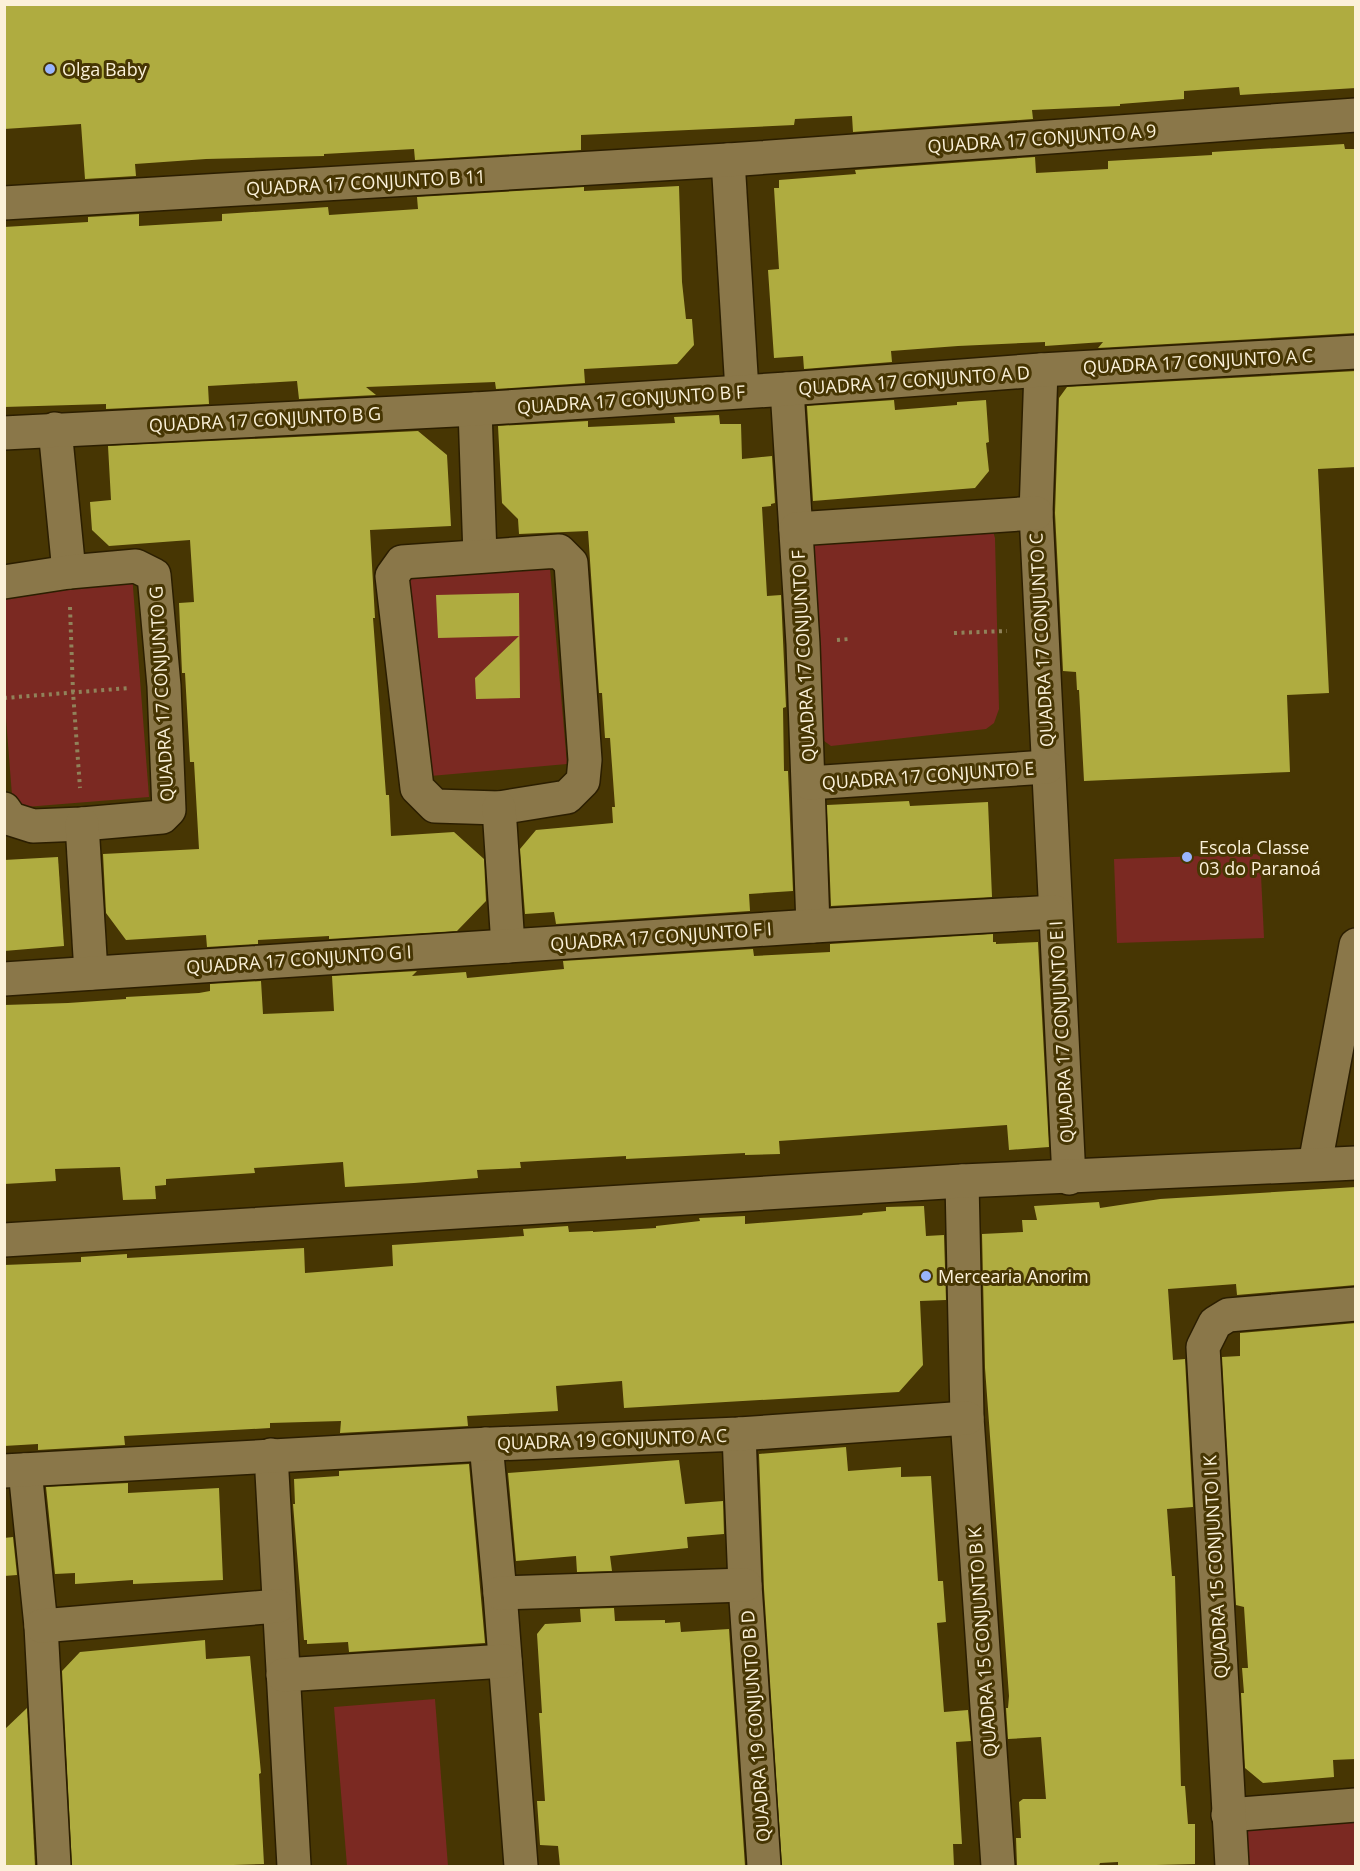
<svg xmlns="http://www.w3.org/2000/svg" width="1360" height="1871" font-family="'Open Sans',sans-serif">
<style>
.green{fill:#7b2922}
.building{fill:#afac40}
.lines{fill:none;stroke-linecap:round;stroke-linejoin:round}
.minor-casing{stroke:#2b1e00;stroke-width:36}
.path{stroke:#90825a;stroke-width:4;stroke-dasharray:3 4.5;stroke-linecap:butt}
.minor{stroke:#8a7749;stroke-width:33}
.poi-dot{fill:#99b5fd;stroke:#473603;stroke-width:2}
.labels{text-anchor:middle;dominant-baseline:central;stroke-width:6;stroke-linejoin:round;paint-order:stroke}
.poi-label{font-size:18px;fill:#fbf1d9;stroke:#473603;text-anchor:start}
.street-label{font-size:18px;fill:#fbf1d9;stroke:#473603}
</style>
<rect width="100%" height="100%" fill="#473603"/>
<g class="green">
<polygon points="992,528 995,538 999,709 994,723 986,729 831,746 820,738 809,534"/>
<polygon points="549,557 567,764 419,777 401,569"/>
<polygon points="131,561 149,797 13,808 4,693 4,575"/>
<polygon points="1260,854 1264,938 1117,943 1114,859"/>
<polygon points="435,1699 448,1866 347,1866 334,1707"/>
<polygon points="1355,1817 1355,1866 1244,1866 1241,1826"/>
</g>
<g class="building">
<polygon points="4,4 1356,4 1356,88 1240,95 1239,87 1184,91 1184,99 1120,104 1120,106 1032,110 1033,119 853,132 852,116 795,119 794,125 581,135 581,150 415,160 414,149 324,154 324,156 206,159 135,164 136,176 85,179 81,124 4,129"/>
<polygon points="1344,144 1345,149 1356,149 1356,333 1098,348 1103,342 1045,346 1045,342 958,346 891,351 892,362 804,369 803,356 774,358 768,270 779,269 774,188 779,188 779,180 856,174 855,170 1035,157 1036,173 1108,169 1108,161 1212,155 1212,152"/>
<polygon points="679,186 682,282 686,319 692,319 694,345 677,364 584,369 585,383 496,389 495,382 366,387 376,395 299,399 297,381 208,386 209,404 106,409 106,404 4,407 4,227 88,222 88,217 139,214 139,226 222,221 222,214 328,207 329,215 418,209 417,197 584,187 584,191"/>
<polygon points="1356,371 1356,467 1318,469 1329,693 1287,695 1290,772 1084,781 1079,690 1077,690 1076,672 1063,671 1055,513 1059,398 1067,387"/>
<polygon points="894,400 895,410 957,405 957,402 986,400 989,442 986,443 989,471 975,488 813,501 807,406"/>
<polygon points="719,415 720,424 741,424 742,459 772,456 775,503 771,504 771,506 762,507 767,596 781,595 786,707 783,708 784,771 788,771 793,891 749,894 750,911 556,924 554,912 525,914 520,849 536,830 613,823 612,807 615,807 610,738 605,738 602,693 599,693 588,531 519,534 518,519 502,503 498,426 588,421 588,427 675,423 674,417"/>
<polygon points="418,431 447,455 451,526 370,530 375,618 373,618 386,795 389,795 391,836 454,832 484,859 486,901 457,931 329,939 329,936 258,940 258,944 207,947 206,935 126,940 106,913 103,854 199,849 194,762 190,762 185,673 182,673 179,603 194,602 190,540 109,546 92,530 90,502 111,500 108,446"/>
<polygon points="519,593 520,698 476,699 475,678 519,636 438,638 436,595"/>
<polygon points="909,801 910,806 988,802 992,897 831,906 827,805"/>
<polygon points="58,857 64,946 4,951 4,860"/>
<polygon points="993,934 993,942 996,942 996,944 1038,942 1049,1147 1009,1150 1007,1125 779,1141 780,1154 745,1155 745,1153 626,1159 626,1156 520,1162 521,1168 477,1170 478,1178 414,1183 345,1187 343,1162 254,1168 255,1173 166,1179 166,1185 155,1186 156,1199 123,1200 120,1167 55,1169 56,1181 4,1184 4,1005 68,1003 126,999 126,997 199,993 210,991 210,984 261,981 263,1014 334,1011 332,976 417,971 412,976 466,972 467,978 564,969 563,961 753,949 754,956 830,952 830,944"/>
<polygon points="1356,1187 1356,1285 1237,1295 1236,1284 1168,1289 1173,1360 1185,1359 1193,1507 1167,1509 1172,1576 1175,1576 1181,1786 1185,1786 1188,1824 1195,1824 1195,1864 1118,1866 1118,1862 1100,1863 1099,1866 1017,1866 1016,1838 1021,1838 1019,1802 1023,1799 1046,1799 1041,1737 1008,1739 1006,1708 1008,1708 1009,1696 985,1368 982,1234 1023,1232 1022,1220 1037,1220 1034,1206 1099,1202 1100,1208 1160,1199"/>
<polygon points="924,1206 926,1236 944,1235 946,1300 920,1301 923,1365 899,1392 624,1408 622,1381 556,1386 558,1411 467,1416 468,1426 340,1433 341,1421 270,1423 270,1428 124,1436 125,1445 38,1450 38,1444 4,1446 4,1265 81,1262 81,1257 127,1254 127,1258 304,1248 305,1273 393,1266 392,1245 524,1236 523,1229 568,1226 569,1232 593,1231 593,1232 656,1228 656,1226 700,1221 699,1218 745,1216 745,1224 862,1215 863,1213 886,1211 886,1207"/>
<polygon points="1356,1323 1356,1759 1333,1760 1334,1777 1263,1783 1245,1768 1241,1693 1244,1693 1242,1668 1248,1668 1244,1607 1236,1605 1222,1357 1240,1356 1240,1333"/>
<polygon points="846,1447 848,1471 901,1467 901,1477 931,1476 938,1581 943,1581 946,1622 937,1623 944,1712 968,1710 971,1741 956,1742 962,1844 953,1844 954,1866 782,1866 764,1589 759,1454"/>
<polygon points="679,1460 685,1504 723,1501 724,1534 687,1537 688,1548 610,1556 612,1571 577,1572 576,1556 516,1561 508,1473"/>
<polygon points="469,1464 485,1643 349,1652 348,1642 307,1644 307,1640 304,1640 293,1504 295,1504 294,1479 339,1476 339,1471"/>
<polygon points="128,1483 128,1493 219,1488 223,1580 133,1584 133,1580 75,1584 75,1573 55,1574 46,1487"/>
<polygon points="13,1537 17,1575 4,1576 4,1538"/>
<polygon points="614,1608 615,1621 665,1620 665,1623 680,1622 681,1632 729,1629 745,1866 560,1866 558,1846 540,1845 537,1801 545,1801 539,1713 542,1713 537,1634 545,1624 581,1622 580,1609"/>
<polygon points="205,1640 206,1659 250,1656 261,1773 259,1774 264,1864 203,1866 72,1866 62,1671 80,1652"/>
<polygon points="27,1708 35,1866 4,1866 4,1730"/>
</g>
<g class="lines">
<g class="minor-casing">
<g id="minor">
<polyline points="728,160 742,391"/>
<polyline points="4,203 728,160 1356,115"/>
<polyline points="1041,370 1036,513 1069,1178"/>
<polyline points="787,389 803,644 813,926"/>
<polyline points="475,409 480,556"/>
<polyline points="55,429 69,572"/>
<polyline points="4,433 475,409 787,389 1041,370 1356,352"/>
<polyline points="796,529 1036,513"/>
<polygon points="559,551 571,563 585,760 583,781 567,797 499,808 435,806 417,788 392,576 402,562"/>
<polyline points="4,582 69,572 136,566 154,575 164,686 169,810 162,817 82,824 33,826 11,819 4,809"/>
<polyline points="809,783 1047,767"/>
<polyline points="499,808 508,946"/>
<polyline points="82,824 91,973"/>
<polyline points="4,979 813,926 1055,912"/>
<polyline points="1315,1164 1356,945"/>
<polyline points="962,1181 967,1418 998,1866"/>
<polyline points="4,1240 962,1181 1356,1163"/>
<polyline points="739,1434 745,1585 764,1866"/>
<polyline points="486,1444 500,1593 521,1866"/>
<polyline points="271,1455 294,1866"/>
<polyline points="25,1470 41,1626 54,1866"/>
<polyline points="4,1471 469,1445 739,1434 967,1418"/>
<polyline points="500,1593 745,1585"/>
<polyline points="41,1626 278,1606"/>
<polyline points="283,1675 505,1661"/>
<polyline points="1228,1815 1356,1805"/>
<polyline points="1232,1866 1203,1347 1215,1323 1228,1315 1356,1304"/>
</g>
</g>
<g class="path">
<polyline points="70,607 73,692 80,788"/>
<polyline points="954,633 1007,631"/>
<polyline points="837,640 849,639"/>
<polyline points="4,698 129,688"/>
</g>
<use href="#minor" class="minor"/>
</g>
<g class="poi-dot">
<circle cx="50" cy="69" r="6"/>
<circle cx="1187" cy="857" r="6"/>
<circle cx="926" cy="1276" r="6"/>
</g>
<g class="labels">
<g class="poi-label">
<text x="62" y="69">Olga Baby</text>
<text x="1199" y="847">Escola Classe<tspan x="1199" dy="21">03 do Paranoá</tspan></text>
<text x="938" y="1276">Mercearia Anorim</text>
</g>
<g class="street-label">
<text transform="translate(1042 138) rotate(-4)">QUADRA 17 CONJUNTO A 9</text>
<text transform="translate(366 182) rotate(-3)">QUADRA 17 CONJUNTO B 11</text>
<text transform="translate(1198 361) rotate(-3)">QUADRA 17 CONJUNTO A C</text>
<text transform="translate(914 380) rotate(-4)">QUADRA 17 CONJUNTO A D</text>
<text transform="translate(631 399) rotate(-4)">QUADRA 17 CONJUNTO B F</text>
<text transform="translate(265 419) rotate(-3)">QUADRA 17 CONJUNTO B G</text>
<text transform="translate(1041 640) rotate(-93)">QUADRA 17 CONJUNTO C</text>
<text transform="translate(803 656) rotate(-93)">QUADRA 17 CONJUNTO F</text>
<text transform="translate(161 694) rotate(-93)">QUADRA 17 CONJUNTO G</text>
<text transform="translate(928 775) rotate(-4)">QUADRA 17 CONJUNTO E</text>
<text transform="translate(661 936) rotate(-4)">QUADRA 17 CONJUNTO F I</text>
<text transform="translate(299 959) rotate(-4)">QUADRA 17 CONJUNTO G I</text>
<text transform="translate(1061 1032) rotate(-93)">QUADRA 17 CONJUNTO E I</text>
<text transform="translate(612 1439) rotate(-2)">QUADRA 19 CONJUNTO A C</text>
<text transform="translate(1215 1567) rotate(-93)">QUADRA 15 CONJUNTO I K</text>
<text transform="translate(982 1642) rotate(-94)">QUADRA 15 CONJUNTO B K</text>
<text transform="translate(755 1726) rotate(-94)">QUADRA 19 CONJUNTO B D</text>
</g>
</g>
<rect width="1360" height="1871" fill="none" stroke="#fbf1d9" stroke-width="12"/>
</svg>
